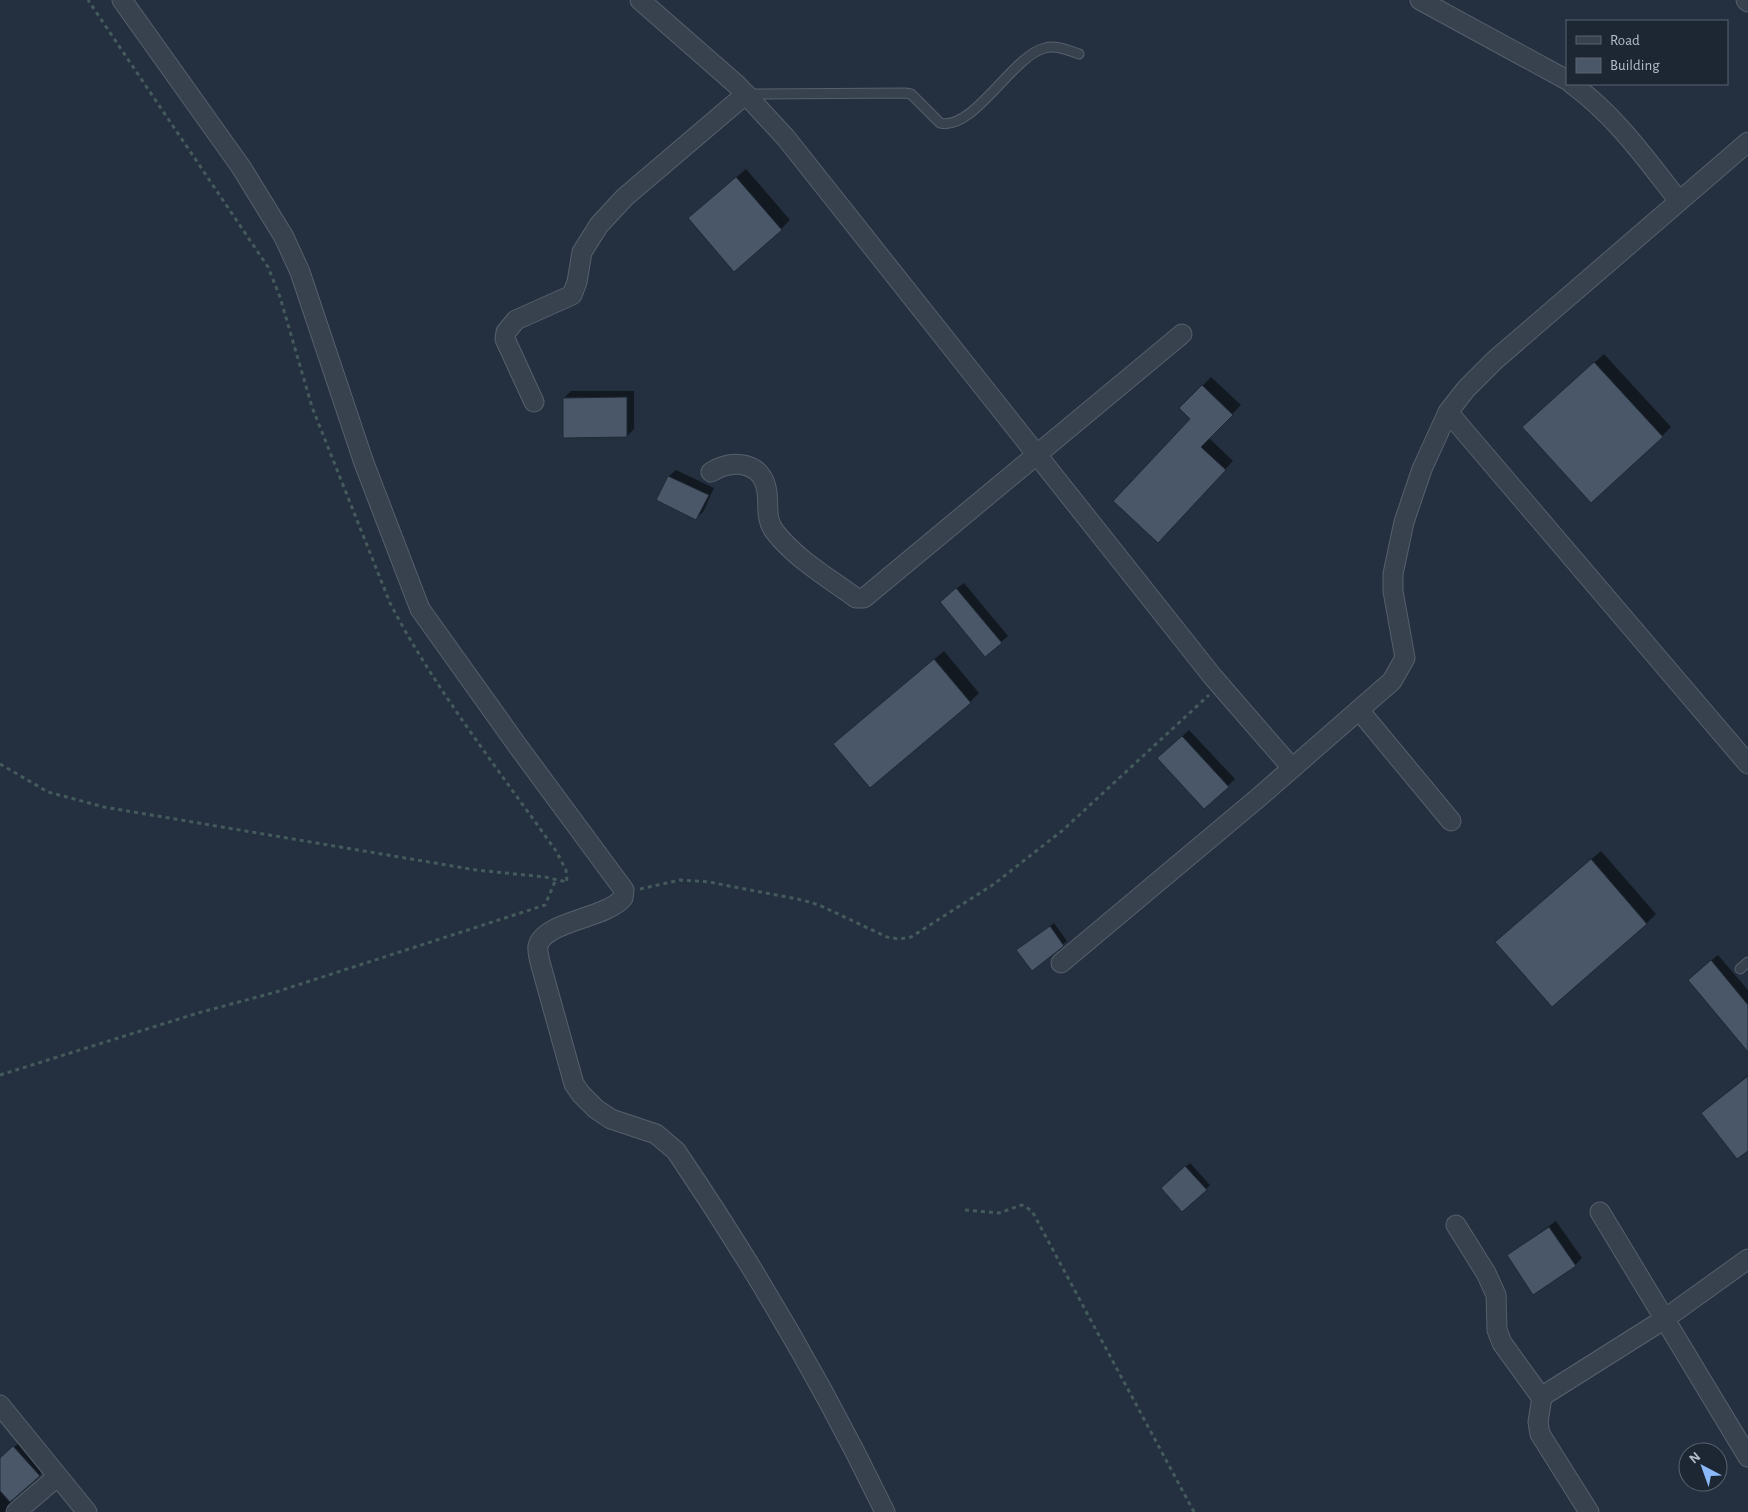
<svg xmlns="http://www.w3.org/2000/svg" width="1748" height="1512" font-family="'Alegreya Sans',sans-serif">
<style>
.shadow{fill:#0007}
.building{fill:#4a5768;stroke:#1f2936}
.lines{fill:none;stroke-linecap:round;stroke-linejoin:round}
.service-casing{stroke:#56606d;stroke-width:11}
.minor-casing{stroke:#56606d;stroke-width:21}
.path{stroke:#445a5d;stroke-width:3;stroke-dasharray:4 4;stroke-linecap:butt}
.service{stroke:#38424f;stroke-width:9}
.minor{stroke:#38424f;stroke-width:19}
</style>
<rect width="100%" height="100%" fill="#24303f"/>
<g class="shadow">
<polygon points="746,169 790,220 781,229 699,209"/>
<polygon points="1604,354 1671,427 1662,436 1533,418"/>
<polygon points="1211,377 1241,405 1209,438 1233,461 1166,532 1192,418 1181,408"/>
<polygon points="571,391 634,391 634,429 627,436 564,398"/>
<polygon points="676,470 714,488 703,512 696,518 658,499 669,476"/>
<polygon points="964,583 1008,636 1001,642 948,595"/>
<polygon points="944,651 979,693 970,702 834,744"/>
<polygon points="1189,730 1235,779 1204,808 1166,752"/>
<polygon points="1601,851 1656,914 1647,923 1506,933"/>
<polygon points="1054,923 1067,941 1032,969 1022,946"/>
<polygon points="1718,955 1748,990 1748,1038 1696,973"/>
<polygon points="1748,1075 1748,1149 1702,1113"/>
<polygon points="1190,1163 1210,1185 1206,1189 1167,1184"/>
<polygon points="1556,1221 1582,1258 1575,1265 1508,1256"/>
<polygon points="20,1442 45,1470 13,1498 11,1509 7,1512 0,1512 0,1459"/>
</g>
<g class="building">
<polygon points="736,177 782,230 734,272 688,218"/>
<polygon points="1594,362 1663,437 1591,503 1522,427"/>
<polygon points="1202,385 1233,415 1201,447 1226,470 1158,543 1113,501 1190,419 1179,408"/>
<polygon points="627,397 627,437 563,438 563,398"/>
<polygon points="668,476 709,495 696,520 656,500"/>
<polygon points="956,588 1002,643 985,657 940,602"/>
<polygon points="934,659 971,703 870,788 833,744"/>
<polygon points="1182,736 1229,787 1204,809 1157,758"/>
<polygon points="1591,859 1647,924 1552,1007 1495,942"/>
<polygon points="1050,926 1064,946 1032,971 1016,950"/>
<polygon points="1711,960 1748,1005 1748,1052 1688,980"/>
<polygon points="1748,1076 1748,1151 1737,1159 1701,1113"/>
<polygon points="1185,1166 1207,1190 1182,1212 1161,1188"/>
<polygon points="1549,1227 1576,1266 1533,1295 1507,1255"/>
<polygon points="13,1446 40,1476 10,1502 0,1491 0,1458"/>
</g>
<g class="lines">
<g class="service-casing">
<g id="service">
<path d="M746,94L905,93L911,94L940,123C973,132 1013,55 1045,48C1056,45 1068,50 1079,54"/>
<polyline points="1740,969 1748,962"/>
</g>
</g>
<g class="minor-casing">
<g id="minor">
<path d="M122,0L241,167L284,237L300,272L364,463L420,609L517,745L624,890L623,898C605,919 544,921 538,946C537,951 539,957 540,962L574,1084L581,1094L596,1109L611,1119L656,1134L676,1151C754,1266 824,1386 885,1512"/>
<polyline points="640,0 737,85 786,138 1213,677 1292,768"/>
<polyline points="1420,0 1567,80"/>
<polyline points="1746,0 1748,2"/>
<path d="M1572,84C1616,116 1646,159 1679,201"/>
<polyline points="534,402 505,339 506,332 516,320 572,295 577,282 582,252 599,225 625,197 746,94"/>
<polyline points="1448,412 1748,764"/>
<path d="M711,472C733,459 763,461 767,492C769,507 765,519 775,532C796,559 829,578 856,598H864L1182,334"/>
<polyline points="1359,710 1451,821"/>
<polyline points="1061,963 1258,798 1392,681 1405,658 1393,591 1393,574 1404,522 1422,469 1448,412 1466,389 1495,360 1748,142"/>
<polyline points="1600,1212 1748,1457"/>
<polyline points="1456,1225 1486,1273 1496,1295 1497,1330 1502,1343 1541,1397 1663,1320 1748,1259"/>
<polyline points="1542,1397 1538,1422 1540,1434 1589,1512"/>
<polyline points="0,1405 87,1512"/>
<polyline points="16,1512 57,1477"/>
</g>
</g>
<g class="path">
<path d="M0,764L48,792L104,807L476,870L545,877L567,882L566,870L556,851C501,773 434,688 390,603L312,407L280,297L268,267L88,0"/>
<polyline points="640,889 680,880 709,882 802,900 819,905 887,937 899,939 911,937 994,884 1063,830 1209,695"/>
<polyline points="0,1075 198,1013 276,992 545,905 556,879"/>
<polyline points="965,1210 999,1213 1022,1205 1032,1211 1194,1512"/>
</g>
<use href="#service" class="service"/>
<use href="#minor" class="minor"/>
</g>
<rect x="1566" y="20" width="162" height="65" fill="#1d2734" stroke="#596370"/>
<rect x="1576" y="36" width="25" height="8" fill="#38424f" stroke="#596370"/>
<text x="1610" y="45" font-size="15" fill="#b4bdca">Road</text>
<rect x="1576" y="58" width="25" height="15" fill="#4a5768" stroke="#596370"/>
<text x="1610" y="70" font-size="15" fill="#b4bdca">Building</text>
<g transform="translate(1703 1467) rotate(319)"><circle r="24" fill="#1d2734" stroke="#596370"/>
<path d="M0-4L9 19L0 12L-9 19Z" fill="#8ab8f9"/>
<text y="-8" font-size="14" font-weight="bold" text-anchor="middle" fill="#b4bdca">N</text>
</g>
</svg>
